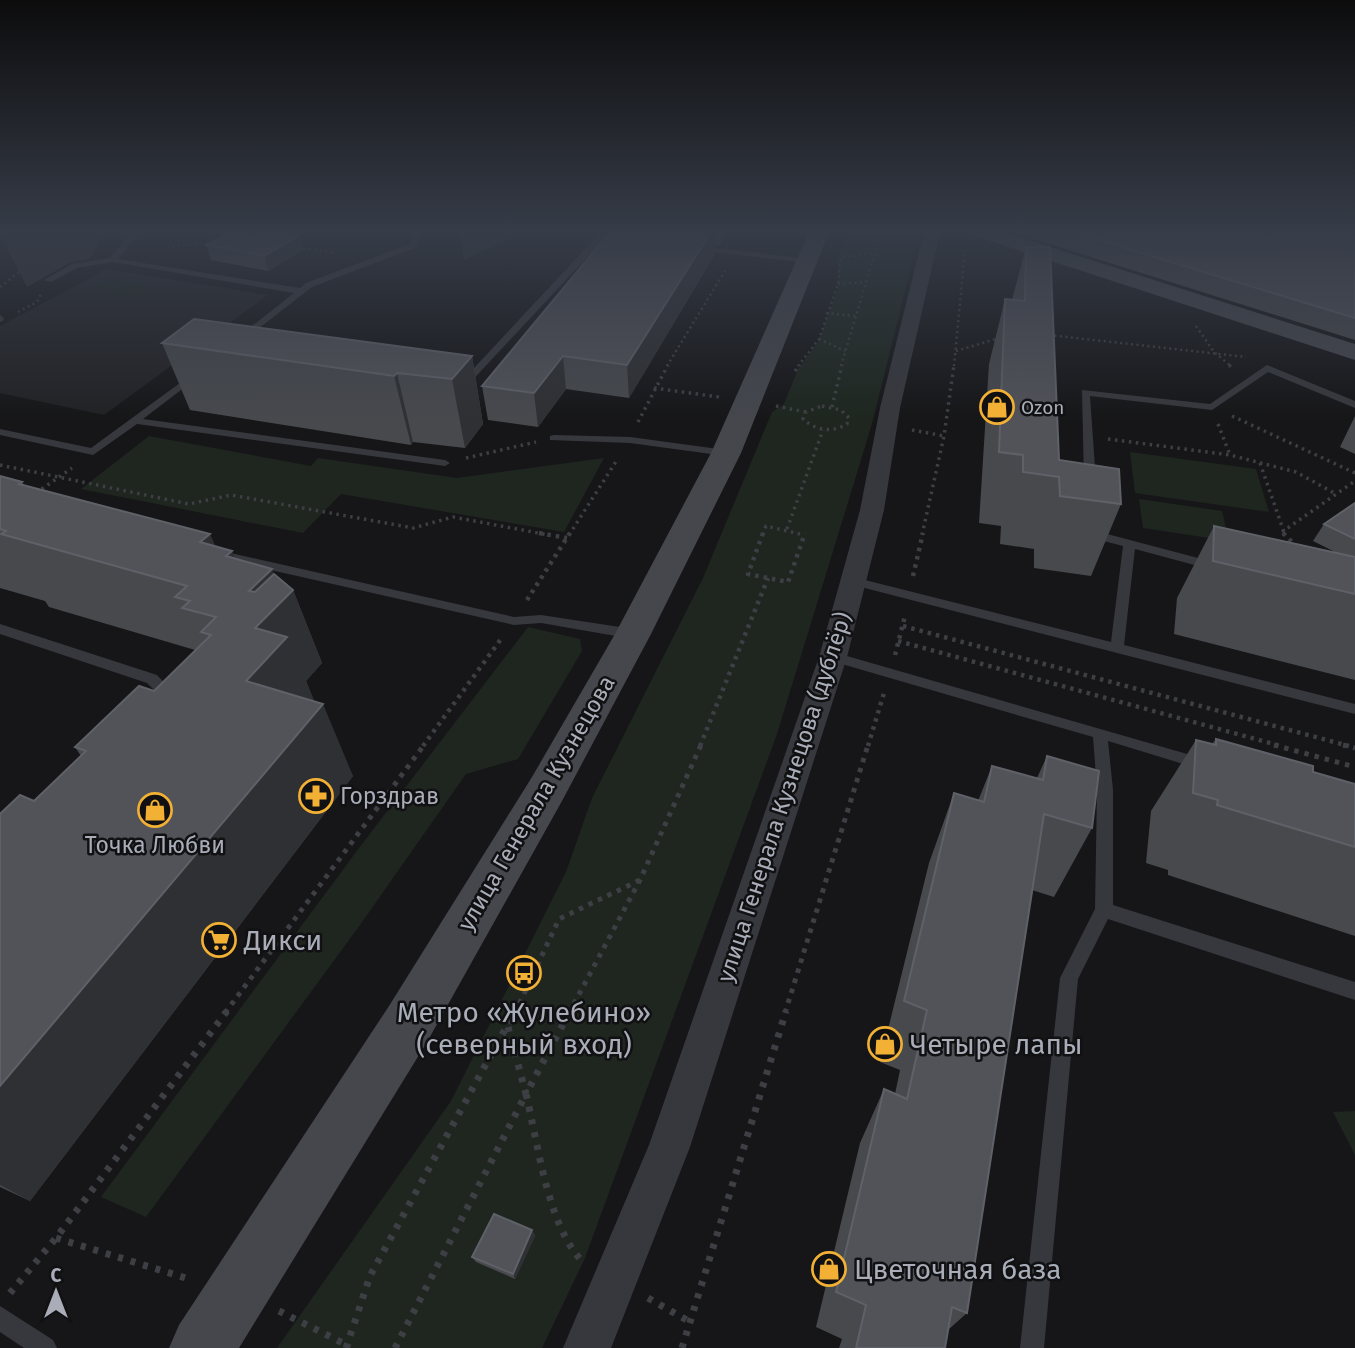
<svg xmlns="http://www.w3.org/2000/svg" width="1355" height="1348" font-family="'Fira Sans',sans-serif">
<style>
.built{fill:#222225}
.green{fill:#1e261f}
.lines{fill:none;stroke-linecap:round;stroke-linejoin:round}
.path-far4{stroke:#3d3f44;stroke-width:2.5;stroke-dasharray:2 3.5;stroke-linecap:butt}
.path-far3{stroke:#3d3f44;stroke-width:3.5;stroke-dasharray:2.5 4.5;stroke-linecap:butt}
.path-far2{stroke:#3d3f44;stroke-width:4.5;stroke-dasharray:3.5 5;stroke-linecap:butt}
.path-far1{stroke:#3d3f44;stroke-width:5;stroke-dasharray:4.5 6;stroke-linecap:butt}
.path{stroke:#3d3f44;stroke-width:7;stroke-dasharray:5 8;stroke-linecap:butt}
.lane{fill:#37383d;fill-rule:evenodd}
.street{fill:#37383d;fill-rule:evenodd}
.secondary{fill:#45474d;fill-rule:evenodd}
.wall{fill:#47494d}
.shaded-wall{fill:#2f3033}
.building{fill:#525359;stroke:#5f6168;stroke-width:2}
.labels{text-anchor:middle;dominant-baseline:central;stroke-width:5;stroke-linejoin:round;paint-order:stroke}
.far-poi-label{font-size:19px;fill:#a8adb8;stroke:#111113;text-anchor:start}
.poi-label{font-size:23px;fill:#a8adb8;stroke:#111113;text-anchor:start}
.street-label{font-size:23px;fill:#a8adb8;stroke:#111113}
.near-poi-label{font-size:28px;fill:#a8adb8;stroke:#111113;text-anchor:start}
</style>
<rect width="100%" height="100%" fill="#161618"/>
<polygon class="built" points="107,269 268,295 104,415 0,393 0,326"/>
<g class="green">
<polygon points="849,232 916,232 909,275 872,424 777,734 585,1258 542,1348 277,1348 451,1101 566,872 592,798 703,578 772,412 784,404 798,369 818,342 839,286 837,260"/>
<polygon points="109,279 148,284 131,295 91,289"/>
<polygon points="149,436 311,466 318,458 457,478 604,458 564,532 341,494 303,533 81,489"/>
<polygon points="1130,452 1256,469 1269,512 1135,493"/>
<polygon points="1139,499 1222,511 1229,541 1143,528"/>
<polygon points="528,627 580,639 582,651 518,759 466,774 360,925 146,1217 101,1197 359,848"/>
<polygon points="1355,1111 1355,1155 1333,1112"/>
</g>
<g class="lines">
<g class="path-far4">
<polyline points="281,233 292,232"/>
<polyline points="879,239 905,238"/>
<polyline points="167,247 214,242"/>
<polyline points="298,247 334,253"/>
<polyline points="838,284 867,282"/>
<polyline points="0,287 23,269"/>
<polyline points="18,312 37,302 41,294"/>
<polyline points="826,313 855,316"/>
<polyline points="1196,326 1214,352 1231,366"/>
<polyline points="1049,335 1246,357"/>
<polyline points="819,339 845,351"/>
<polyline points="956,351 999,338"/>
<polyline points="667,366 726,269"/>
<polyline points="798,366 819,339 838,284 841,257 875,253"/>
<polyline points="841,366 879,239 874,232"/>
<polyline points="954,366 965,250"/>
</g>
<g class="path-far3">
<polyline points="1229,365 1234,369"/>
<polyline points="795,371 800,365"/>
<polyline points="654,388 719,397"/>
<polyline points="776,406 806,412"/>
<path d="M822,406L841,410L849,418L847,424C832,433 816,431 803,419L806,412Z"/>
<polyline points="832,407 842,365"/>
<polyline points="1232,416 1355,473"/>
<polyline points="638,422 668,365"/>
<polyline points="1218,424 1230,455"/>
<polyline points="912,430 944,436"/>
<polyline points="1108,439 1230,455 1296,472 1336,494"/>
<polyline points="466,458 536,442"/>
<polyline points="1260,463 1285,535"/>
<polyline points="0,465 189,504 231,495 413,528 453,517 549,535"/>
<polyline points="36,493 72,468"/>
<polyline points="787,529 823,430"/>
<polyline points="1282,532 1355,481"/>
<polyline points="569,535 617,460"/>
<polyline points="763,535 766,526 804,535"/>
<polyline points="922,535 944,436 954,365"/>
</g>
<g class="path-far2">
<polyline points="539,533 567,538"/>
<polyline points="763,533 748,574 788,582 805,533"/>
<polyline points="1283,533 1296,546"/>
<polyline points="913,576 923,533"/>
<polyline points="527,600 570,533"/>
<polyline points="903,626 1349,746"/>
<polyline points="898,641 1281,746"/>
<polyline points="895,655 905,616"/>
<polyline points="423,746 501,639"/>
<polyline points="700,746 768,578"/>
<polyline points="868,746 884,693"/>
</g>
<g class="path-far1">
<polyline points="1274,745 1355,767"/>
<polyline points="1343,745 1355,748"/>
<polyline points="225,1013 424,745"/>
<polyline points="515,1013 559,919 640,880"/>
<polyline points="569,1013 640,880 701,745"/>
<polyline points="785,1013 868,745"/>
</g>
<g class="path">
<polyline points="508,1027 526,1094 570,1011"/>
<polyline points="56,1238 189,1279"/>
<polyline points="10,1293 56,1238 227,1011"/>
<polyline points="648,1298 692,1323"/>
<polyline points="279,1311 347,1345 348,1348"/>
<polyline points="346,1348 370,1276 515,1011"/>
<path d="M395,1348L526,1094C538,1143 547,1224 582,1261"/>
<polyline points="682,1348 786,1011"/>
</g>
<g class="lane">
<polygon points="132,232 140,232 118,259 300,288 306,283 410,244 413,232 421,232 417,247 312,287 241,342 236,339 238,337 294,293 113,262 77,268 51,282 44,280 72,264 110,258"/>
<polygon points="600,233 630,238 626,240 605,238 466,387 460,387 460,383"/>
<polygon points="698,246 808,259 812,261 808,263 695,250 695,246"/>
<polygon points="0,315 4,318 3,321 0,322"/>
<polygon points="1267,365 1355,401 1355,408 1268,372 1212,410 1090,396 1096,482 1090,485 1084,482 1082,390 1210,404"/>
<polygon points="195,372 200,375 198,377 143,419 445,460 450,463 445,466 137,424 93,455 0,435 0,429 91,448"/>
<polygon points="554,435 630,437 726,450 731,453 726,456 630,443 550,440 550,436"/>
<polygon points="1092,530 1217,563 1219,566 1213,570 1135,549 1124,645 1355,704 1355,714 853,585 847,581 853,577 1111,642 1123,546 1088,537 1086,534 1088,531"/>
<polygon points="217,550 514,617 541,615 633,629 640,634 633,639 541,623 514,625 213,557 211,554 213,551"/>
<path d="M0,624L157,675C165,684 176,691 170,703H160L159,695L147,683L0,634Z"/>
<polygon points="833,652 1208,760 1211,764 1208,768 1203,770 1108,741 1113,790 1113,905 1355,982 1355,1000 1108,919 1078,979 1044,1348 1020,1348 1060,978 1095,909 1097,790 1093,737 828,660 826,657"/>
<polygon points="0,1306 53,1340 57,1348 24,1348 0,1332"/>
</g>
<polygon class="street" points="924,232 940,232 900,408 884,510 847,657 690,1147 611,1348 563,1348 649,1145 819,657 860,510 880,408"/>
<g class="secondary">
<polygon points="809,232 829,232 741,453 651,634 562,801 427,1042 239,1348 169,1348 179,1325 389,1006 532,777 615,634 711,453"/>
<polygon points="972,232 1003,232 1355,344 1355,360 975,236"/>
</g>
</g>
<g class="wall">
<polygon points="610,232 728,232 720,245 715,245 715,254 629,398 566,389 538,427 488,420 482,386"/>
<polygon points="1018,232 1355,232 1355,340 1018,234"/>
<polygon points="299,235 303,250 268,271 211,260 206,245"/>
<polygon points="1026,247 1059,460 1121,504 1091,576 1034,568 1034,549 1000,544 1001,526 979,523 989,364 1005,299 1012,300"/>
<polygon points="162,343 472,356 483,424 465,448 413,442 411,445 190,410"/>
<polygon points="1355,416 1355,454 1340,447"/>
<polygon points="0,476 22,482 25,486 215,546 236,559 274,574 293,590 322,663 306,681 314,701 353,776 30,1201 0,1187 0,814 34,801 81,756 75,747 154,691 195,650 49,607 45,601 0,588"/>
<polygon points="1355,503 1355,680 1174,634 1177,598 1214,526 1335,552 1313,541 1324,524"/>
<polygon points="1216,739 1313,772 1355,784 1355,936 1168,875 1168,870 1146,863 1151,811 1196,740 1212,744"/>
<polygon points="1047,756 1092,828 1054,897 1032,890 967,1313 948,1330 945,1348 839,1348 842,1339 816,1327 860,1143 884,1089 895,1094 900,1070 880,1062 929,863 954,793 978,801 992,766 1037,778"/>
<polygon points="532,1230 535,1236 515,1279 476,1262 472,1257"/>
</g>
<g class="shaded-wall">
<polygon points="0,232 106,232 89,259 71,262 27,287 0,234"/>
<polygon points="459,232 504,232 505,241 464,260"/>
<polygon points="711,232 716,232 715,254 629,398 627,365"/>
<polygon points="721,232 728,232 720,245"/>
<polygon points="299,235 303,250 268,271 264,256"/>
<polygon points="472,356 483,424 465,448 452,379"/>
<polygon points="563,356 566,389 538,427 534,393"/>
<polygon points="397,373 413,442 411,445 394,376"/>
<polygon points="210,534 243,607 200,542"/>
<polygon points="232,551 250,590 272,569 284,599 293,590 322,663 306,681 318,710 323,704 353,776 30,1201 0,1185 0,1086 246,681 226,556"/>
<polygon points="532,1230 535,1236 515,1279 513,1274"/>
</g>
<g class="building">
<polygon points="230,232 278,232 299,235 264,256 206,245"/>
<polygon points="610,232 711,232 627,365 563,356 534,393 482,386"/>
<polygon points="1072,232 1355,232 1355,318"/>
<polygon points="1026,247 1050,247 1059,460 1119,469 1121,504 1060,496 1059,477 1023,472 1023,455 999,452 1005,299 1025,301"/>
<polygon points="194,319 472,356 452,379 397,373 394,376 162,343"/>
<polygon points="0,476 22,482 19,484 210,534 200,542 232,551 226,556 272,569 249,591 255,592 274,574 293,590 255,628 287,637 246,681 323,704 0,1086 0,814 20,795 34,801 86,751 75,747 139,686 154,691 211,635 201,632 216,617 182,608 190,601 175,597 187,586 1,534 6,531 0,529"/>
<polygon points="1355,503 1355,539 1324,524"/>
<polygon points="1214,526 1355,557 1355,594 1213,561"/>
<polygon points="1216,739 1313,766 1313,772 1355,784 1355,847 1217,805 1218,800 1193,793 1196,740 1216,745"/>
<polygon points="1047,756 1099,771 1092,828 1044,814 967,1313 952,1307 945,1348 856,1348 866,1305 836,1292 884,1089 907,1099 927,1010 904,1001 954,793 984,802 992,766 1043,780"/>
<polygon points="494,1214 532,1230 513,1274 472,1257"/>
</g>
<linearGradient id="sky" x2="0" y2="1"><stop stop-color="#0c0c0d"/><stop offset="0.55" stop-color="#363c48"/><stop offset="1" stop-color="#363c48" stop-opacity="0"/></linearGradient>
<rect width="1355" height="421" fill="url(#sky)"/>
<defs>
<g id="shop-ring" transform="scale(1.75)"><circle r="9.5" fill="#111113" stroke="#f2b134" stroke-width="1.5"/><path d="M-5-2.5h2.3a2.7 3.5 0 0 1 5.4 0H5L5.5 6h-11ZM-1.5-2.5h3a1.5 2.3 0 0 0-3 0Z" fill="#f2b134"/></g>
<g id="pharmacy-ring" transform="scale(1.75)"><circle r="9.5" fill="#111113" stroke="#f2b134" stroke-width="1.5"/><path d="M-2-6h4v4h4v4h-4v4h-4v-4h-4v-4h4Z" fill="#f2b134"/></g>
<g id="supermarket-ring" transform="scale(1.75)"><circle r="9.5" fill="#111113" stroke="#f2b134" stroke-width="1.5"/><path d="M-6-5.5h2.5l.6 2H6L4.5 2H-2.5L-4.4-4H-6ZM-1.5 3.2a1.3 1.3 0 1 0 .1 0ZM3 3.2a1.3 1.3 0 1 0 .1 0Z" fill="#f2b134"/></g>
<g id="bus-ring" transform="scale(1.75)"><circle r="9.5" fill="#111113" stroke="#f2b134" stroke-width="1.5"/><path d="M-5-6H5V4H4V6H2V4H-2V6H-4V4H-5ZM-3.5-4V0h7V-4ZM-3.5 1.2v1.5H-2V1.2ZM2 1.2v1.5H3.5V1.2Z" fill="#f2b134"/></g>
</defs>
<g fill-rule="evenodd">
<use href="#shop-ring" x="997" y="407"/>
<use href="#pharmacy-ring" x="316" y="796"/>
<use href="#shop-ring" x="155" y="810"/>
<use href="#supermarket-ring" x="219" y="940"/>
<use href="#bus-ring" x="524" y="973"/>
<use href="#shop-ring" x="885" y="1044"/>
<use href="#shop-ring" x="829" y="1269"/>
</g>
<g class="labels">
<g class="far-poi-label">
<text x="1021" y="407">Ozon</text>
</g>
<g class="poi-label">
<text x="340" y="796">Горздрав</text>
<text x="155" y="845" text-anchor="middle">Точка Любви</text>
</g>
<g class="street-label">
<text transform="translate(784 797) rotate(-72)">улица Генерала Кузнецова (дублёр)</text>
<text transform="translate(536 803) rotate(-60)">улица Генерала Кузнецова</text>
</g>
<g class="near-poi-label">
<text x="244" y="940">Дикси</text>
<text x="524" y="1012" text-anchor="middle">Метро «Жулебино»<tspan x="524" dy="32">(северный вход)</tspan></text>
<text x="910" y="1044">Четыре лапы</text>
<text x="854" y="1269">Цветочная база</text>
</g>
</g>
<g transform="translate(56 1292)" stroke="#111113" stroke-width="5" paint-order="stroke">
<path d="M0-5L12 26L0 18L-12 26Z" fill="#a8adb8"/>
<text y="-10" font-size="19" font-weight="bold" text-anchor="middle" fill="#a8adb8">С</text>
</g>
</svg>
